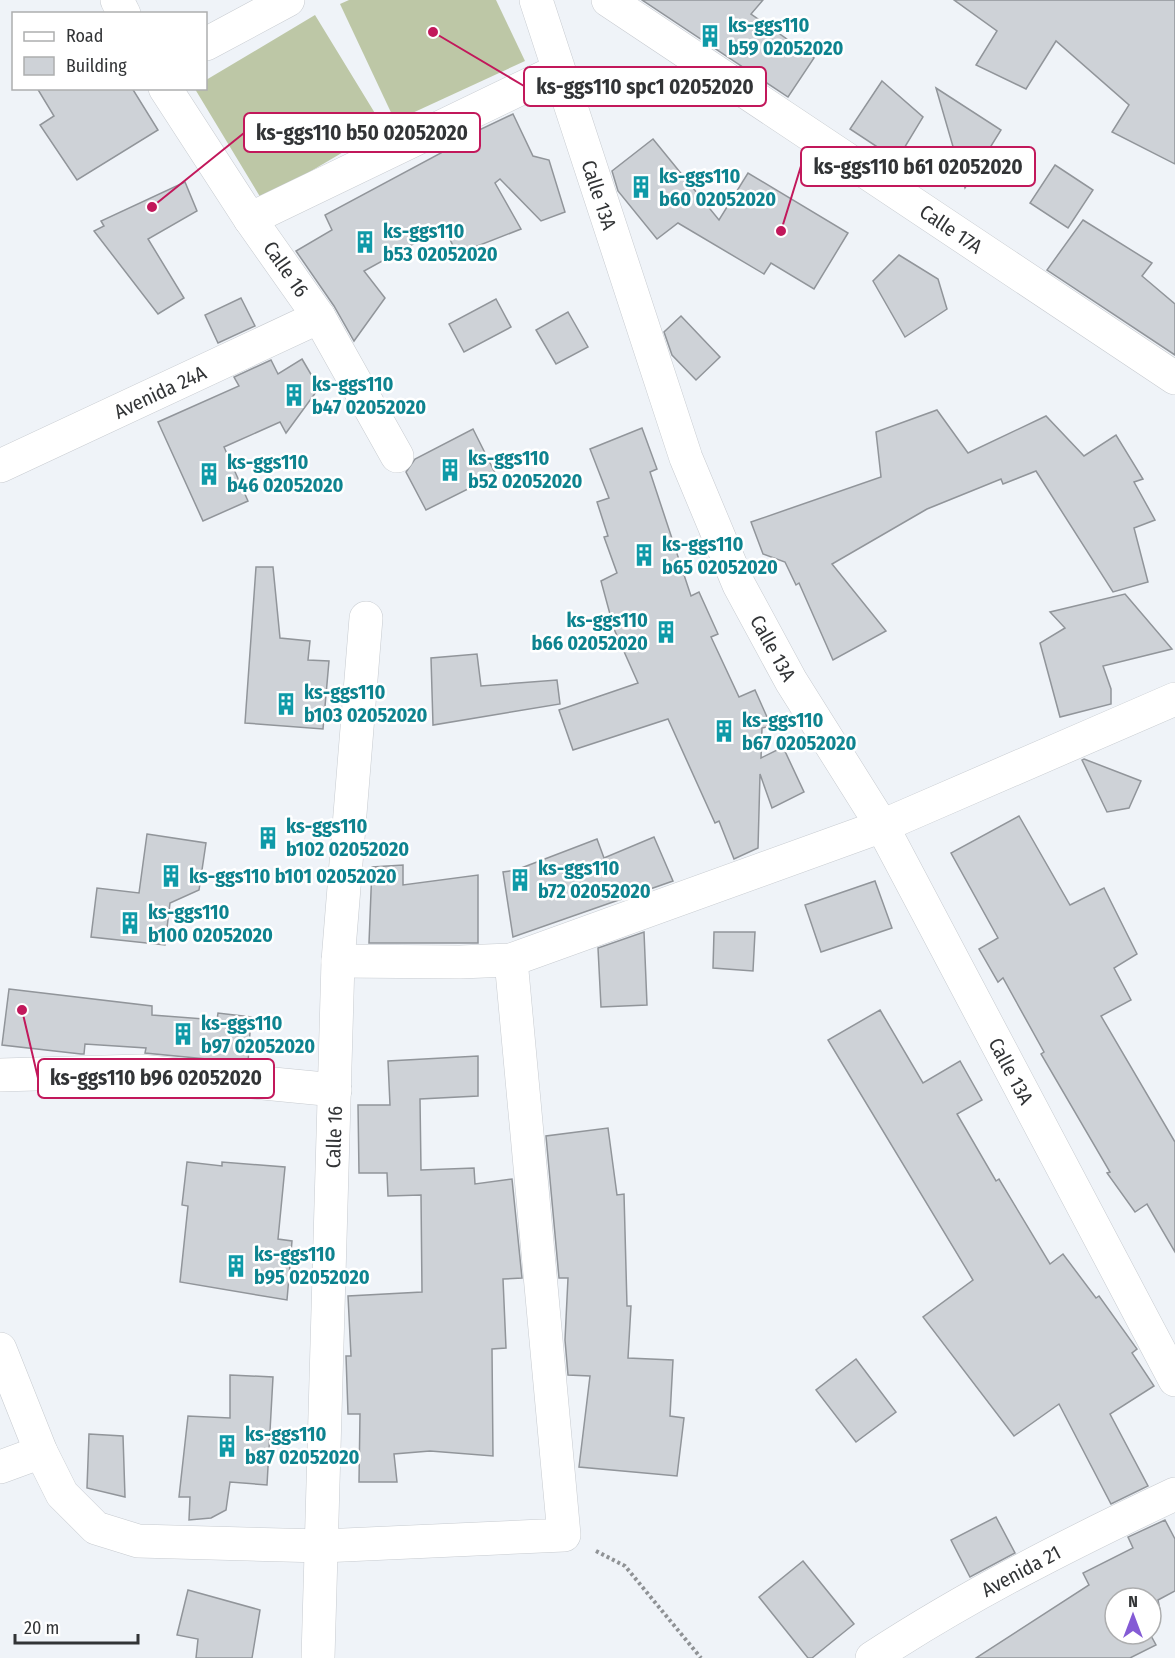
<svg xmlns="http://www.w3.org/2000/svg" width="1175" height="1658" font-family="'Fira Sans Condensed',sans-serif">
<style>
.garden{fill:#bdc7a6}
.building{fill:#ced2d7;stroke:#91959a;stroke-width:1.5}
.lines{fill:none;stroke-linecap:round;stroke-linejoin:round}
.minor-casing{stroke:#c7cbd0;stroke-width:34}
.path{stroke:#8f9295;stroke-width:4;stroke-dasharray:3 3;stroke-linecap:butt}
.minor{stroke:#fff;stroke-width:33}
.labels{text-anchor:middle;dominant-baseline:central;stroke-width:5;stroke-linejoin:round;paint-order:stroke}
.culture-label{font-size:20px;font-weight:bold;fill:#0d838f;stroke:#fff;text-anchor:start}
.street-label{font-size:20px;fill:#323436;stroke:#fff}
.leader{fill:none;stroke:#c2185b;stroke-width:2}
.callout-dot{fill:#c2185b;stroke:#fff;stroke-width:2}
.callout{fill:#fff;stroke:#c2185b;stroke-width:2}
.callout-label{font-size:21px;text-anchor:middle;font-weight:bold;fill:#323436}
</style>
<rect width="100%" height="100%" fill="#eff3f8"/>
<g class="garden">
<polygon points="349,0 496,0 525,61 395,121 340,4"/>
<polygon points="315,15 384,128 262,200 195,89 206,88 206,80"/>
</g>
<g class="building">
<polygon points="642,0 763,0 751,14 814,58 788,97"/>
<polygon points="954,0 1175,0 1175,164 1112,132 1129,105 1056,41 1026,89 976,65 997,31"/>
<polygon points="882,81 923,117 897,160 850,129"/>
<polygon points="37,88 132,88 158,130 77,180 40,125 54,116"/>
<polygon points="936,88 1001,130 965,188"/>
<polygon points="513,114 533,156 549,160 565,212 541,221 500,179 495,183 521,229 457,254 444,227 364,271 385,298 354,341 334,306 296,251 332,230 325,215 441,153 439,149"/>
<polygon points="653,139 719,220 748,173 848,233 814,289 771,263 764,274 678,223 657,239 618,191 612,171"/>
<polygon points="1055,165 1093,190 1068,228 1030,203"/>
<polygon points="185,182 197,211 148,239 184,298 158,314 94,231 104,226 101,221"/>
<polygon points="1083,220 1152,263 1142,276 1175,304 1175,355 1047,270"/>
<polygon points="899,255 938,279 947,309 905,337 873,281"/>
<polygon points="241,298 255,326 218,343 205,315"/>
<polygon points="496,299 511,327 464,352 449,324"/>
<polygon points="568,312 588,347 556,364 536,330"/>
<polygon points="681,316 720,357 696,380 672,355 664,332"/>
<polygon points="302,359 319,388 286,433 280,422 224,447 248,501 203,521 158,422 239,386 234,377 271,360 278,374"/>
<polygon points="937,410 968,453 1046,416 1084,456 1116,435 1143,479 1134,482 1155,520 1134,528 1148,582 1113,592 1036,471 1003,484 1001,479 927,509 832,564 886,631 833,660 799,583 796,585 785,562 763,554 751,522 881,477 876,432"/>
<polygon points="642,428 657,469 650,472 691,596 699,592 718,634 711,637 739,697 755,690 771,726 762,728 761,758 783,747 804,792 772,808 760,774 758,848 734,859 719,821 715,823 668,719 573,750 559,710 638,683 614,629 601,581 617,573 604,537 608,536 597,502 609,498 590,449"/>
<polygon points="473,429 496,475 426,510 406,472 415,459"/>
<polygon points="256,567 273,567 280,638 310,641 308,660 329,661 323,729 245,723"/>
<polygon points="1125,594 1172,649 1103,666 1111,689 1111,704 1060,717 1040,643 1065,628 1050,612"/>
<polygon points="477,654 481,686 557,680 560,704 433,725 431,658"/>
<polygon points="1084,759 1141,781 1129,808 1107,812 1082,760"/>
<polygon points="1019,816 1070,905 1104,888 1137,954 1114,968 1131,1000 1101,1016 1175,1142 1175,1252 1147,1204 1135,1212 1107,1173 1110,1172 1041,1054 1044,1052 1003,978 998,982 979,949 998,938 951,853"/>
<polygon points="147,834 206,843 199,890 170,903 165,945 91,937 97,888 139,893"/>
<polygon points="654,837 673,881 513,937 503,872 516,870 597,839 604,858"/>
<polygon points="403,865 403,885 478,875 478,943 369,943 372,867"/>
<polygon points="875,881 892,928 821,952 805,905"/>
<polygon points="644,932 647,1005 601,1007 598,948"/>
<polygon points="714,932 755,932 753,971 713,968"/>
<polygon points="9,989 152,1006 152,1015 217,1020 218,1013 251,1017 248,1063 145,1053 146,1048 85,1044 84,1054 81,1054 2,1045"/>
<polygon points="880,1010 923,1083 960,1061 982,1100 957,1114 996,1181 999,1179 1050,1264 1063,1254 1096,1298 1099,1296 1137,1349 1132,1353 1154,1386 1110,1414 1148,1486 1111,1504 1059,1404 1014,1436 923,1317 973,1280 828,1040"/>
<polygon points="478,1056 478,1096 420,1099 421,1170 474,1168 475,1184 512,1179 522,1278 503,1279 506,1348 492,1349 493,1456 430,1451 394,1454 397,1482 359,1482 360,1414 348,1414 346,1356 351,1356 348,1296 422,1292 421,1195 388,1196 387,1173 359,1173 358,1105 390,1105 388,1061"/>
<polygon points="608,1128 617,1195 624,1194 627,1306 631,1306 628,1358 673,1360 670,1416 684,1418 677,1476 579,1467 590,1376 568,1375 565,1340 568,1278 559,1278 546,1136"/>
<polygon points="187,1162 222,1166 222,1162 285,1167 278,1239 292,1241 287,1300 180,1282 188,1206 182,1205"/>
<polygon points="856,1359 896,1412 856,1442 816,1390"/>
<polygon points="230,1375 273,1377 267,1485 230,1482 226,1510 211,1518 189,1520 190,1497 179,1497 188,1416 230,1418"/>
<polygon points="89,1434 123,1436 125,1497 87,1488"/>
<polygon points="996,1517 1015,1553 970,1577 951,1540"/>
<polygon points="1165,1520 1175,1539 1175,1591 1158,1600 1160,1610 1151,1615 1151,1598 1115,1598 1115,1634 1150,1634 1156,1645 1130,1658 976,1658 1089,1585 1083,1573 1133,1548 1128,1537"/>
<polygon points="803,1561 854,1624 812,1658 808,1658 759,1597"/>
<polygon points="188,1590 260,1610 252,1658 196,1658 198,1639 177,1635"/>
</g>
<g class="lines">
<g class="minor-casing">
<g id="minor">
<polyline points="117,0 124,14"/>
<polyline points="536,0 686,458 739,585 791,681 882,826 1175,1380"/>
<polyline points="608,0 1175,378"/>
<polyline points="206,44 288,0"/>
<polyline points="165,88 250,219 319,317 397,456"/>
<polyline points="250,219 557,71"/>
<polyline points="0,466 319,317"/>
<polyline points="338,961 460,962 511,960 882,826 1175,699"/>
<polyline points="0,1075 140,1071 335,1090"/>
<polyline points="0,1349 41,1452 62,1494 96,1528 138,1541 322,1546 564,1535 511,960"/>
<polyline points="0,1467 41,1452"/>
<polyline points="318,1658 338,961 366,618"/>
<path d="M872,1658C968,1595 1071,1543 1175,1494"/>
</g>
</g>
<polyline class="path" points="596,1551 625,1566 701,1658"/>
<use href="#minor" class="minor"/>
</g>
<defs>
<g id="building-bare" transform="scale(1.8)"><path d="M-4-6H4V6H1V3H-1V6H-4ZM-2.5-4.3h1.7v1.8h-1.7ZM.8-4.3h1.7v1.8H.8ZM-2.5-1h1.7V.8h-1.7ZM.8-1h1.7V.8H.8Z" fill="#0f9aa8" stroke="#fff" stroke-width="2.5" paint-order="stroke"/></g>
</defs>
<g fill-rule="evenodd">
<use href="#building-bare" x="710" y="36"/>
<use href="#building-bare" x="641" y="187"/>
<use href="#building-bare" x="365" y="242"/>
<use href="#building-bare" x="294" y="395"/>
<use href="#building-bare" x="450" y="470"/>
<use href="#building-bare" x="209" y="474"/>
<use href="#building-bare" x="644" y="555"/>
<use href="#building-bare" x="666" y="632"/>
<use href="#building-bare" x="286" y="704"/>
<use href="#building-bare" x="724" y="731"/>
<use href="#building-bare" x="268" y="838"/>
<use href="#building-bare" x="171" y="876"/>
<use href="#building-bare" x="520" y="880"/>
<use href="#building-bare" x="130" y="923"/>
<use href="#building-bare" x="183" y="1034"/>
<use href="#building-bare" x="236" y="1266"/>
<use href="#building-bare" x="227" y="1446"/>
</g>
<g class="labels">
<g class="culture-label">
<text x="728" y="25">ks-ggs110<tspan x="728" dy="23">b59 02052020</tspan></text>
<text x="659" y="176">ks-ggs110<tspan x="659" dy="23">b60 02052020</tspan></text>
<text x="383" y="231">ks-ggs110<tspan x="383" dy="23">b53 02052020</tspan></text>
<text x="312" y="384">ks-ggs110<tspan x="312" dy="23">b47 02052020</tspan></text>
<text x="468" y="458">ks-ggs110<tspan x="468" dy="23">b52 02052020</tspan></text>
<text x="227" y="462">ks-ggs110<tspan x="227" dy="23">b46 02052020</tspan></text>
<text x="662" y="544">ks-ggs110<tspan x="662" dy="23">b65 02052020</tspan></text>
<text x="648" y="620" text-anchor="end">ks-ggs110<tspan x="648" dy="23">b66 02052020</tspan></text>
<text x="304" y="692">ks-ggs110<tspan x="304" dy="23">b103 02052020</tspan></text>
<text x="742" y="720">ks-ggs110<tspan x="742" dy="23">b67 02052020</tspan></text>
<text x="286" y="826">ks-ggs110<tspan x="286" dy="23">b102 02052020</tspan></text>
<text x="538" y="868">ks-ggs110<tspan x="538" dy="23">b72 02052020</tspan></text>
<text x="189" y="876">ks-ggs110 b101 02052020</text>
<text x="148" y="912">ks-ggs110<tspan x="148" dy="23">b100 02052020</tspan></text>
<text x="201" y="1023">ks-ggs110<tspan x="201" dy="23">b97 02052020</tspan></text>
<text x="254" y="1254">ks-ggs110<tspan x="254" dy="23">b95 02052020</tspan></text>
<text x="245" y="1434">ks-ggs110<tspan x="245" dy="23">b87 02052020</tspan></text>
</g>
<g class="street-label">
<text transform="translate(599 195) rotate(72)">Calle 13A</text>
<text transform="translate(951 229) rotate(34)">Calle 17A</text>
<text transform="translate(286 269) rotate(55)">Calle 16</text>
<text transform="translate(160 392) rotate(-25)">Avenida 24A</text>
<text transform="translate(773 648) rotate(61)">Calle 13A</text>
<text transform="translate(1011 1071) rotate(62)">Calle 13A</text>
<text transform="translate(334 1137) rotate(-88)">Calle 16</text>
<text transform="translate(1021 1571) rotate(-28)">Avenida 21</text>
</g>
</g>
<path class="leader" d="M433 32L524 86M152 207L244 133M781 231L801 166M22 1010L38 1078"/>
<g class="callout-dot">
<circle cx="433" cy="32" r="6"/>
<circle cx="152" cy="207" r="6"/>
<circle cx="781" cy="231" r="6"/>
<circle cx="22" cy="1010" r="6"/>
</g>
<g class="callout">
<rect x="524" y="67" width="242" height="39" rx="6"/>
<rect x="244" y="113" width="236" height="39" rx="6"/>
<rect x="801" y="147" width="234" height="39" rx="6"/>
<rect x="38" y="1059" width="236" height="39" rx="6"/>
</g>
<g class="callout-label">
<text x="645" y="94">ks-ggs110 spc1 02052020</text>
<text x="362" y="140">ks-ggs110 b50 02052020</text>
<text x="918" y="174">ks-ggs110 b61 02052020</text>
<text x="156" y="1085">ks-ggs110 b96 02052020</text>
</g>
<rect x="12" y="12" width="195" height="78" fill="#ffffff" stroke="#adaeaf" stroke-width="1.5"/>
<rect x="24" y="32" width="30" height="9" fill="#ffffff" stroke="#adaeaf" stroke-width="1.5"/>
<text x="66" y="42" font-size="18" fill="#323436">Road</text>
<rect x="24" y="57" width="30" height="18" fill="#ced2d7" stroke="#adaeaf" stroke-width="1.5"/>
<text x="66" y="72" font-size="18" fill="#323436">Building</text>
<g transform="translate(1133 1616)"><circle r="28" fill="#ffffff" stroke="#adaeaf" stroke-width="1.5"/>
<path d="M0-4.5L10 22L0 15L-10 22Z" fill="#845bd5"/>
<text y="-9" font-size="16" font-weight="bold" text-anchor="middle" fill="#323436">N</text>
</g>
<path d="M15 1634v9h123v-9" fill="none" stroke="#323436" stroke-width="3"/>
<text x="24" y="1634" font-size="18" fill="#323436" stroke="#ffffff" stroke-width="4.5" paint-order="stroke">20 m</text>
</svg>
